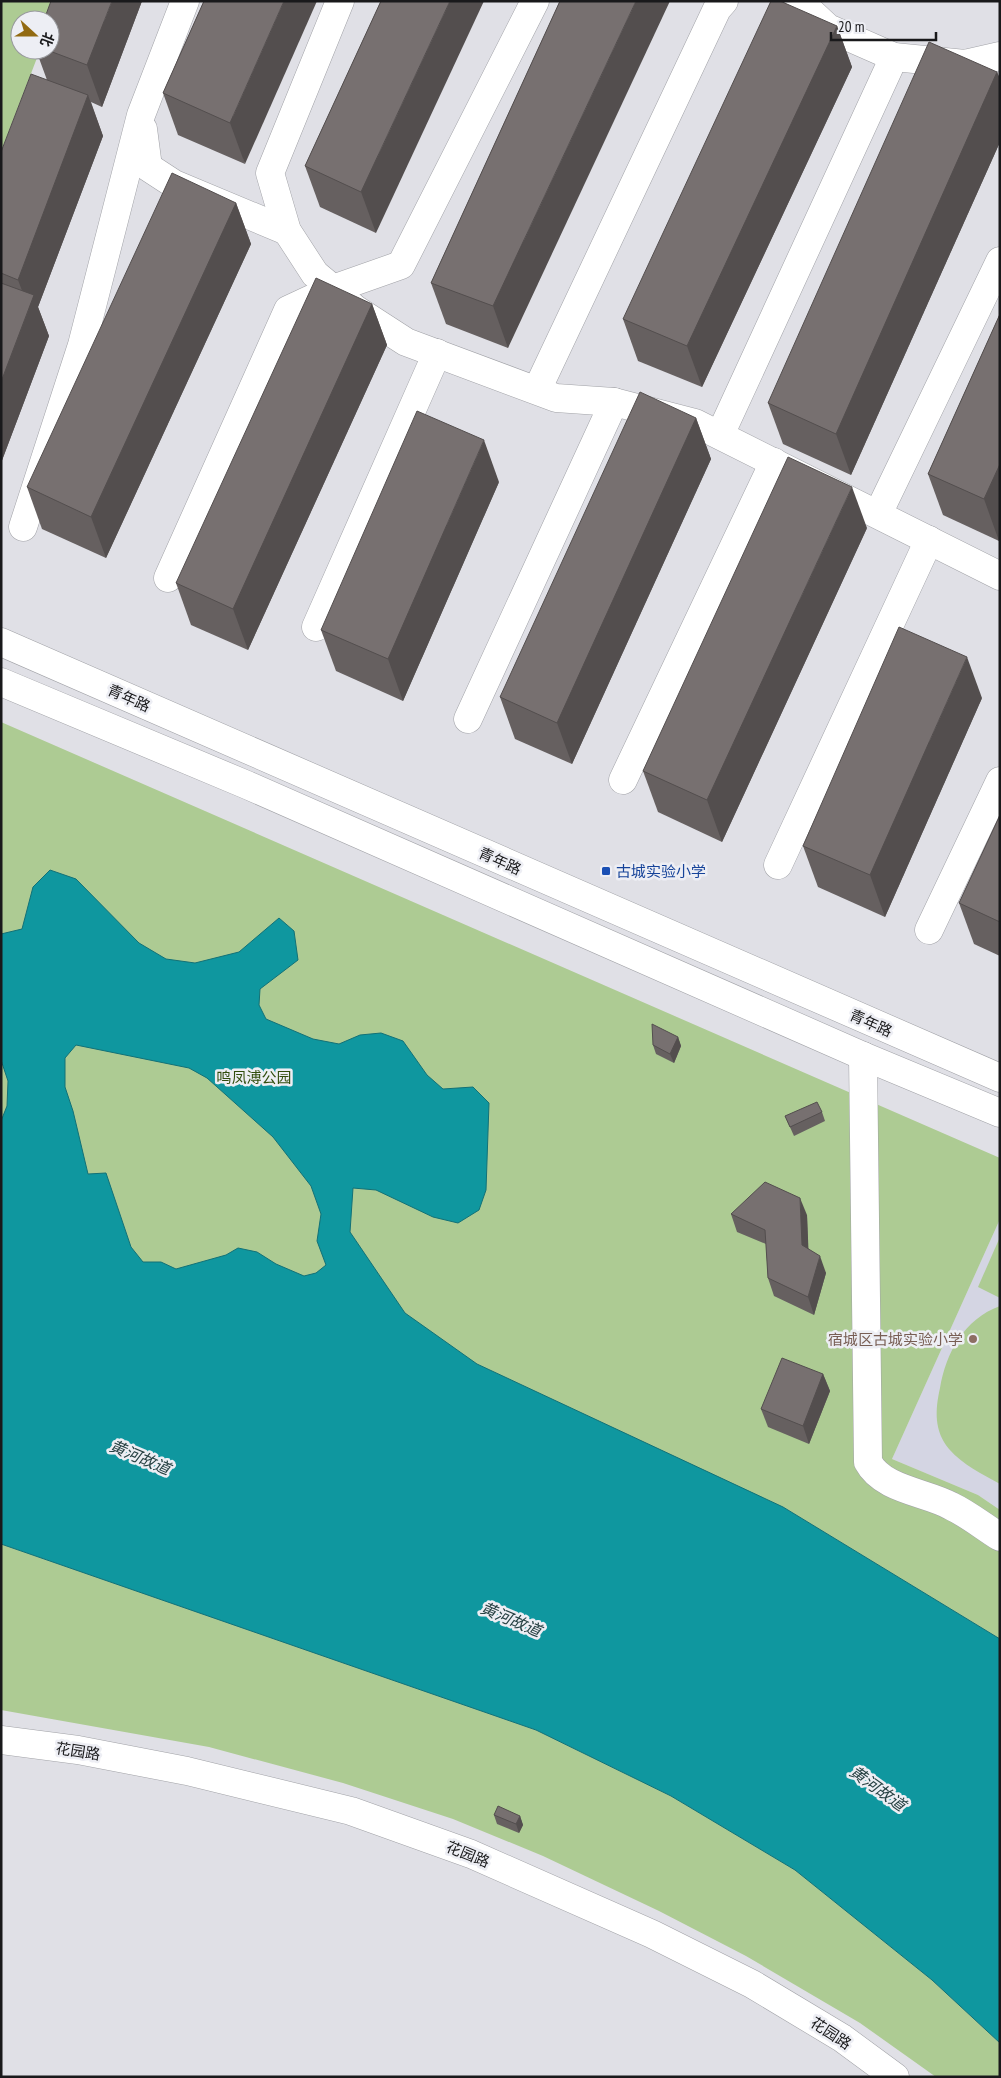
<svg xmlns="http://www.w3.org/2000/svg" width="1001" height="2078" font-family="'PT Sans Narrow','Noto Sans SC',sans-serif">
<style>
.built{fill:#d4d5e3}
.green{fill:#adcb93}
.water{fill:#0f979f;stroke:#127177;fill-rule:evenodd}
.lines{fill:none;stroke-linecap:round;stroke-linejoin:round}
.minor-casing{stroke:#a1a2a7;stroke-width:29}
.minor{stroke:#fff;stroke-width:28}
.wall{fill:#666060}
.shaded-wall{fill:#534e4e}
.building{fill:#777070;stroke:#534e4e}
.transit-dot{fill:#1a4fb4;stroke:#edeef4;stroke-width:2}
.education-dot{fill:#8d6e63;stroke:#edeef4;stroke-width:2}
.labels{text-anchor:middle;dominant-baseline:central;stroke-width:5;stroke-linejoin:round;paint-order:stroke}
.street-label{font-size:15px;fill:#19191b;stroke:#edeef4}
.transit-label{font-size:15px;fill:#164399;stroke:#edeef4;text-anchor:start}
.park-label{font-size:15px;fill:#314d0d;stroke:#edeef4}
.education-label{font-size:15px;fill:#785e54;stroke:#edeef4;text-anchor:end}
.water-label{font-size:16px;font-style:italic;fill:#274143;stroke:#edeef4}
</style>
<rect width="100%" height="100%" fill="#e0e0e6"/>
<polygon class="built" points="1000,1219 1000,1510 978,1495 892,1459"/>
<g class="green">
<polygon points="1,1 59,1 50,20 20,20 20,50 40,50 1,152"/>
<polygon points="1,722 1000,1158 1000,1219 892,1459 978,1495 1000,1510 1000,1639 783,1507 143,1279 1,1172"/>
<polygon points="1000,1237 1000,1298 978,1287"/>
<path d="M1000,1306V1484C982,1474 963,1465 949,1449C934,1431 935,1410 940,1388C946,1353 964,1319 1000,1306Z"/>
<polygon points="1,1544 536,1730 671,1796 795,1870 932,1980 1000,2043 1000,2077 936,2077 860,2023 746,1956 659,1911 543,1856 453,1819 343,1783 209,1747 1,1710"/>
</g>
<path class="water" d="M50,870L76,879L139,943L166,959L195,963L239,952L279,918L294,931L298,960L260,989L259,1005L266,1019L313,1039L339,1044L360,1035L381,1033L403,1041L427,1075L443,1089L473,1087L489,1103L486,1190L479,1210L458,1223L433,1217L376,1190L353,1188L350,1232L405,1313L477,1364L783,1507L1000,1639V2043L932,1980L795,1870L671,1796L536,1730L1,1544V1121L7,1106L8,1081L1,1060V934L22,929L33,887ZM76,1045L189,1068L207,1078L273,1137L311,1186L321,1214L317,1241L326,1265L316,1273L304,1276L276,1264L257,1252L238,1248L226,1255L176,1269L161,1262H143L131,1247L106,1173L88,1174L73,1111L65,1087V1058Z"/>
<g class="lines">
<g class="minor-casing">
<g id="minor">
<polyline points="340,1 270,173 287,231 315,274 333,289 355,309 406,342 556,398 614,402 695,423 1000,576"/>
<polyline points="799,1 828,28 894,57 965,64 1000,56"/>
<polyline points="143,129 148,167 174,184 287,231"/>
<polyline points="537,390 717,9 724,1"/>
<polyline points="720,435 894,57"/>
<polyline points="878,514 1000,261"/>
<polyline points="23,527 82,345 141,115 185,1"/>
<polyline points="168,578 288,310 333,289 401,265 535,1"/>
<polyline points="316,627 437,353"/>
<polyline points="1,642 1000,1078"/>
<polyline points="1,682 247,785 863,1056 1000,1113"/>
<polyline points="468,719 614,402"/>
<polyline points="623,780 774,462"/>
<polyline points="778,865 929,540"/>
<polyline points="929,930 1000,781"/>
<path d="M863,1056L868,1462C883,1490 926,1492 951,1506C968,1514 984,1527 1000,1537"/>
<polyline points="1,1740 78,1750 187,1771 351,1811 471,1854 652,1934 752,1984 842,2038 895,2077"/>
</g>
</g>
<use href="#minor" class="minor"/>
</g>
<g class="wall">
<polygon points="142,1 102,107 91,102 103,136 38,307 49,336 1,463 1,152 47,80 36,50 50,50"/>
<polygon points="204,1 245,164 178,135 163,93"/>
<polygon points="381,1 376,233 320,207 305,166"/>
<polygon points="560,1 508,348 446,324 431,283"/>
<polygon points="837,26 852,67 702,387 638,361 623,319"/>
<polygon points="997,72 1000,79 1000,142 851,475 783,444 768,403"/>
<polygon points="236,203 251,244 106,558 42,529 27,487"/>
<polygon points="372,304 387,345 248,650 191,625 176,583"/>
<polygon points="1000,314 999,541 943,515 928,474"/>
<polygon points="696,418 711,459 572,764 515,739 500,697"/>
<polygon points="499,482 403,701 336,671 321,630"/>
<polygon points="867,528 722,842 658,812 643,771"/>
<polygon points="982,698 885,917 818,887 803,846"/>
<polygon points="1000,815 1000,956 974,944 959,903"/>
<polygon points="678,1037 681,1046 674,1063 656,1054 653,1045"/>
<polygon points="822,1112 825,1121 794,1136 785,1116"/>
<polygon points="731,1214 807,1215 808,1248 826,1273 814,1315 774,1296 768,1278 766,1244 737,1232"/>
<polygon points="823,1374 830,1391 809,1444 768,1427 761,1409"/>
<polygon points="494,1815 520,1816 523,1825 519,1833 497,1824"/>
</g>
<g class="shaded-wall">
<polygon points="112,1 142,1 102,107 87,65"/>
<polygon points="284,1 317,1 245,164 230,123"/>
<polygon points="450,1 484,1 376,233 361,192"/>
<polygon points="636,1 670,1 508,348 493,306"/>
<polygon points="837,26 852,67 702,387 687,346"/>
<polygon points="997,72 1000,79 1000,142 851,475 836,434"/>
<polygon points="88,95 103,136 38,307 49,336 1,463 1,382 29,309 18,280"/>
<polygon points="236,203 251,244 106,558 91,517"/>
<polygon points="372,304 387,345 248,650 233,609"/>
<polygon points="696,418 711,459 572,764 557,723"/>
<polygon points="484,440 499,482 403,701 388,659"/>
<polygon points="1000,464 1000,538 999,541 984,499"/>
<polygon points="852,487 867,528 722,842 707,800"/>
<polygon points="967,657 982,698 885,917 870,875"/>
<polygon points="678,1037 681,1046 674,1063 670,1054"/>
<polygon points="800,1198 807,1215 809,1262 802,1245"/>
<polygon points="820,1256 826,1273 814,1315 808,1297"/>
<polygon points="823,1374 830,1391 809,1444 803,1426"/>
<polygon points="520,1816 523,1825 519,1833 516,1824"/>
</g>
<g class="building">
<polygon points="51,1 112,1 87,65 47,50 50,50 50,20 44,20"/>
<polygon points="204,1 284,1 230,123 163,93"/>
<polygon points="381,1 450,1 361,192 305,166"/>
<polygon points="560,1 636,1 493,306 431,283"/>
<polygon points="771,1 780,1 837,26 687,346 623,319"/>
<polygon points="929,42 997,72 836,434 768,403"/>
<polygon points="31,74 88,95 18,280 1,273 1,152"/>
<polygon points="172,173 236,203 91,517 27,487"/>
<polygon points="316,278 372,304 233,609 176,583"/>
<polygon points="1,283 34,295 1,382"/>
<polygon points="1000,314 1000,464 984,499 928,474"/>
<polygon points="640,392 696,418 557,723 500,697"/>
<polygon points="417,411 484,440 388,659 321,630"/>
<polygon points="788,457 852,487 707,800 643,771"/>
<polygon points="899,627 967,657 870,875 803,846"/>
<polygon points="1000,815 1000,922 959,903"/>
<polygon points="652,1024 678,1037 670,1054 653,1045"/>
<polygon points="817,1102 822,1112 790,1127 785,1116"/>
<polygon points="765,1182 800,1198 802,1245 820,1256 808,1297 768,1278 765,1230 731,1214"/>
<polygon points="782,1358 823,1374 803,1426 761,1409"/>
<polygon points="498,1806 520,1816 516,1824 494,1815"/>
</g>
<rect class="transit-dot" x="601" y="866" width="10" height="10" rx="2.5"/>
<circle class="education-dot" cx="973" cy="1339" r="5"/>
<g class="labels">
<g class="street-label">
<text transform="translate(129 698) rotate(24)">青年路</text>
<text transform="translate(500 861) rotate(24)">青年路</text>
<text transform="translate(871 1023) rotate(24)">青年路</text>
<text transform="translate(78 1751) rotate(9)">花园路</text>
<text transform="translate(468 1854) rotate(22)">花园路</text>
<text transform="translate(831 2033) rotate(33)">花园路</text>
</g>
<g class="transit-label">
<text x="616" y="871">古城实验小学</text>
</g>
<g class="park-label">
<text x="254" y="1077">鸣凤溥公园</text>
</g>
<g class="education-label">
<text x="963" y="1339">宿城区古城实验小学</text>
</g>
<g class="water-label">
<text transform="translate(140 1457) rotate(23)">黄河故道</text>
<text transform="translate(511 1619) rotate(23)">黄河故道</text>
<text transform="translate(878 1788) rotate(36)">黄河故道</text>
</g>
</g>
<rect width="1001" height="2078" fill="none" stroke="#19191b" stroke-width="5"/>
<g transform="translate(35 35) rotate(111)"><circle r="24" fill="#edeef4" stroke="#98999d"/>
<path d="M0-4L9 19L0 12L-9 19Z" fill="#926a12"/>
<text y="-8" font-size="14" font-weight="bold" text-anchor="middle" fill="#19191b">北</text>
</g>
<path d="M831 32v8h105v-8" fill="none" stroke="#19191b" stroke-width="2.5"/>
<text x="838" y="32" font-size="15" fill="#19191b" stroke="#edeef4" stroke-width="4" paint-order="stroke">20 m</text>
</svg>
